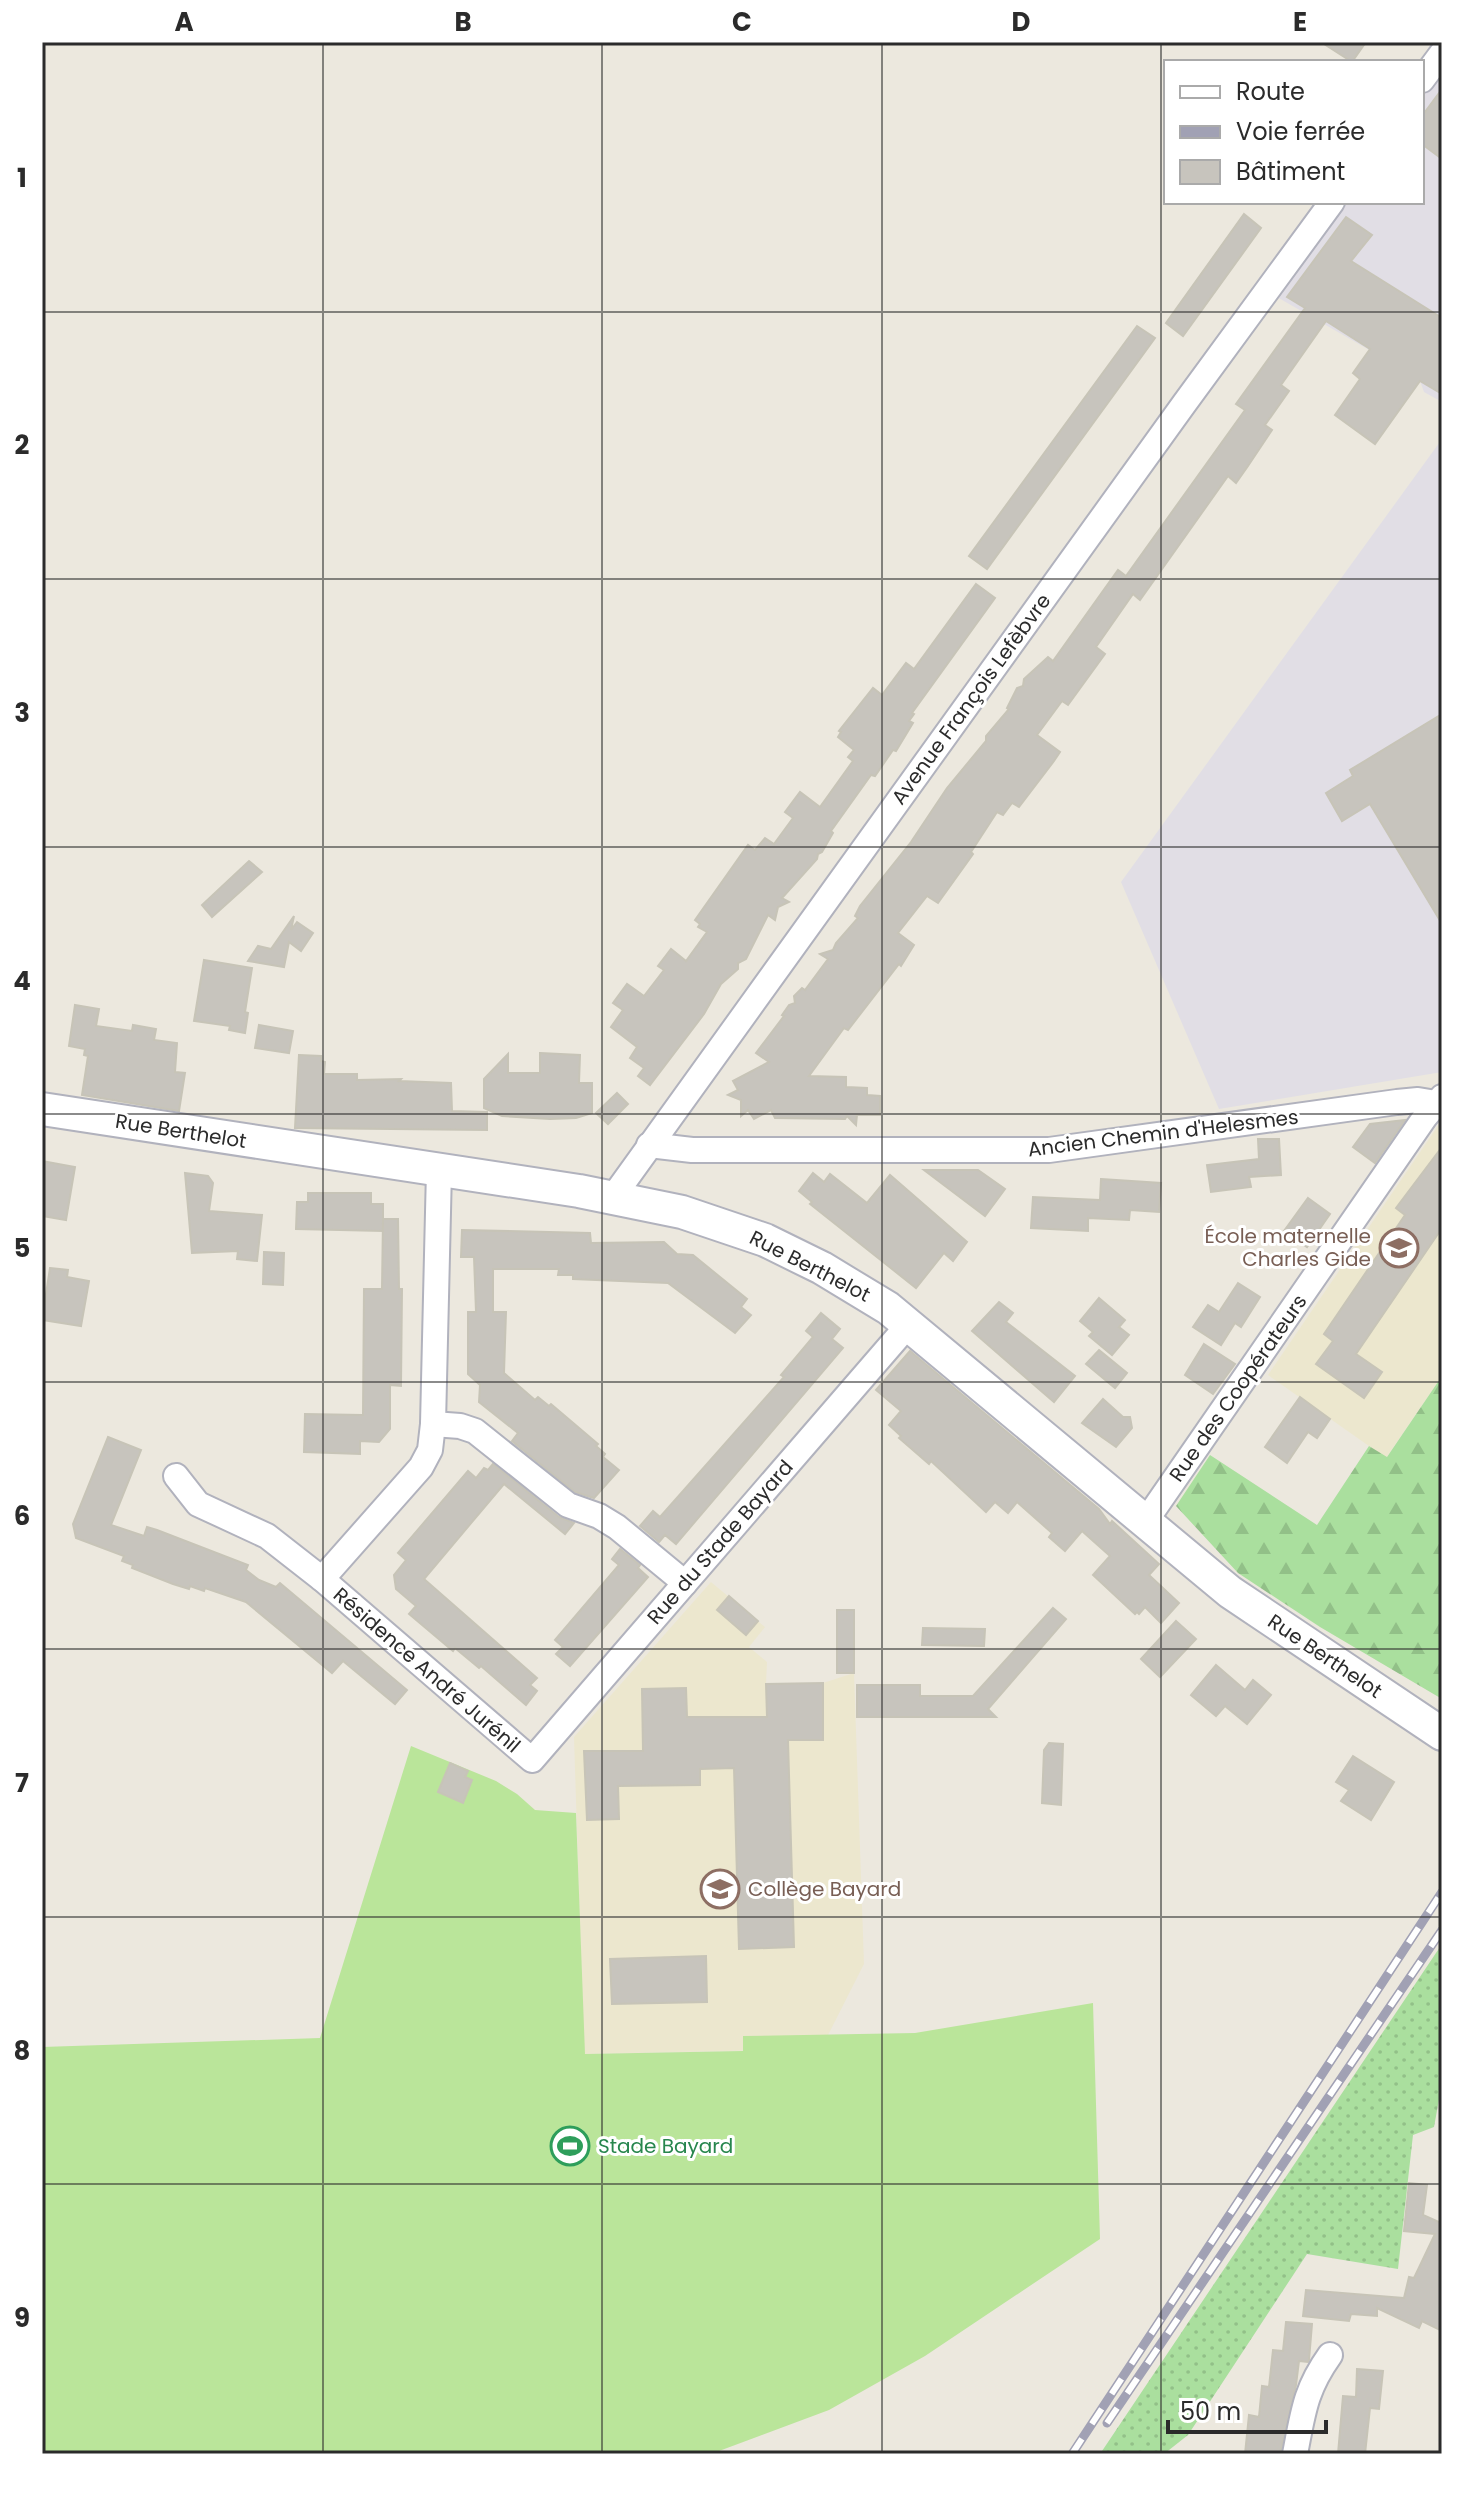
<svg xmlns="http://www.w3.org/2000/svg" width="1484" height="2496" font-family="Poppins,sans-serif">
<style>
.industrial{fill:#e1dee5}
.education{fill:#ece7ce}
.grass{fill:url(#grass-dots)}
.forest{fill:url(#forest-firs)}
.pitch{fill:#bae59a}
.building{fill:#c7c4bd;stroke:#c7c4b7;stroke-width:2}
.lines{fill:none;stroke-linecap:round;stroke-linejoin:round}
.minor-casing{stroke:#b1b2bd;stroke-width:28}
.tertiary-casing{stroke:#b1b2bd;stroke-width:36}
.minor{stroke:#fff;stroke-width:24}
.tertiary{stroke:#fff;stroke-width:32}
.rail-casing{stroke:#a1a1b4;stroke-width:9}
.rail{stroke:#fff;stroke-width:6;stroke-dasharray:18;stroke-linecap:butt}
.grid{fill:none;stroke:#2b2b2b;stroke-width:2;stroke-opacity:0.55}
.labels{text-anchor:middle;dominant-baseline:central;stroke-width:6;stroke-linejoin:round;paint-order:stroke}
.street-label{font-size:20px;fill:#2b2b2b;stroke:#fff}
.education-label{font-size:20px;fill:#785e54;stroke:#fff;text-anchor:end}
.leisure-label{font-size:20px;fill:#27864d;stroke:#fff;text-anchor:start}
.neatline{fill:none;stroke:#2b2b2b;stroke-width:3}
.grid-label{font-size:26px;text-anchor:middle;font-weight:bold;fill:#2b2b2b}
</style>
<defs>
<pattern id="grass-dots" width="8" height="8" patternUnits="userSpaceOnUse" patternTransform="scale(2)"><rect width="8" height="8" fill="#aadf9e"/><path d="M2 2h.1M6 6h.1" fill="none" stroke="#92c088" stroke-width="1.8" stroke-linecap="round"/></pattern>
<pattern id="forest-firs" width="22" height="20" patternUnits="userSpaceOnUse" patternTransform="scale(2)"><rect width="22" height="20" fill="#aadf9e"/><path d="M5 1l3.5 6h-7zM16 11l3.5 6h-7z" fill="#92c088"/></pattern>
</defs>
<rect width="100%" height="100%" fill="#ece8de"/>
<g class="industrial">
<polygon points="1442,42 1442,402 1424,392 1420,381 1404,370 1263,289 1326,202 1422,202 1422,69"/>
<polygon points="1442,439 1442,1072 1219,1109 1121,882"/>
</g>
<g class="education">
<polygon points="1442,1120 1442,1376 1386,1458 1268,1375"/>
<polygon points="711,1582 765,1627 749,1647 767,1662 766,1684 823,1683 854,1673 864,1964 821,2049 584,2054 574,1737"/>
</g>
<polygon class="grass" points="1442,1944 1442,2083 1434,2127 1413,2135 1398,2269 1307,2254 1188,2435 1164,2454 1100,2454"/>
<polygon class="forest" points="1442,1376 1442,1699 1320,1627 1238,1573 1176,1506 1210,1455 1317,1525 1369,1446 1387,1457"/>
<polygon class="pitch" points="411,1746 496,1781 517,1794 535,1810 576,1813 585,2054 743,2051 743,2036 915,2033 1093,2003 1100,2239 925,2356 829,2410 711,2454 42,2454 42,2047 320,2038"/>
<g class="building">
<polygon points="1321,42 1366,42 1352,62"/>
<polygon points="1442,89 1442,159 1422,144 1422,116"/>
<polygon points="1244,214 1261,228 1183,336 1166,323"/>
<polygon points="1346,217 1372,235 1351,261 1442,318 1442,394 1420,381 1375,444 1335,415 1360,379 1353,373 1370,349 1326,321 1281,385 1289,391 1265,425 1272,430 1248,466 1236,483 1228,476 1140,600 1133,594 1096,647 1105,654 1068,705 1062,701 1037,735 1060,752 1054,761 1019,807 1012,803 1003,815 997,812 971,852 973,854 938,903 927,896 898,933 914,945 901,966 899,964 848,1030 844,1028 809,1076 846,1077 846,1087 867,1088 867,1095 880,1096 880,1115 857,1115 856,1125 847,1116 845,1119 775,1118 771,1110 754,1119 748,1110 741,1116 741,1100 728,1095 738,1090 733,1081 769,1062 756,1053 784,1016 782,1015 789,1005 795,1003 794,996 802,988 805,990 828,959 820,954 833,950 836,943 858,918 855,916 860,906 911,842 947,788 986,741 986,736 1009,709 1007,708 1017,688 1023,686 1024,679 1048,657 1053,661 1118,570 1126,576 1245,410 1236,404 1305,308 1287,297"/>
<polygon points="1137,326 1155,338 987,569 969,556"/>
<polygon points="976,584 995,598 912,713 914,714 909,721 913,723 896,751 893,750 875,776 871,775 831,831 833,833 822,852 818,854 817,859 782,898 789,902 778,907 775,920 768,915 746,959 738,963 738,969 721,984 704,1014 650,1085 638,1076 644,1068 630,1058 637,1047 611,1027 623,1010 613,1003 627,984 644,996 664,970 658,966 671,949 686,961 707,932 698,927 700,924 695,920 748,845 755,850 765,838 774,844 793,818 785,812 800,792 820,807 853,761 848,757 854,750 838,737 841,732 839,731 873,688 882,695 906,663 914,669"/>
<polygon points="1442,714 1442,924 1370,804 1342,821 1326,793 1353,776 1350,770"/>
<polygon points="249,861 262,872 212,917 202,905"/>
<polygon points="294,916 291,930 297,922 313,933 301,951 289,942 284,967 248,961 258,946 271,949"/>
<polygon points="204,960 252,968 245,1012 248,1013 245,1033 229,1030 230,1026 194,1021"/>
<polygon points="75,1005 99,1009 96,1026 132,1031 133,1025 156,1029 154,1040 177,1043 175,1072 185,1073 179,1111 82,1095 88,1056 84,1055 85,1049 69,1046"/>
<polygon points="259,1025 293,1031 289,1053 255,1048"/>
<polygon points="540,1053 580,1055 579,1083 592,1083 592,1113 576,1118 550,1119 502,1116 484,1108 484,1079 508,1054 508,1073 540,1073"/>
<polygon points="299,1055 321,1056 321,1061 325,1062 324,1074 357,1074 357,1080 401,1079 399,1081 451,1083 452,1111 487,1112 487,1130 295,1128"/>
<polygon points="617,1093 628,1104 608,1124 596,1113"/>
<polygon points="1405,1120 1375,1163 1353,1147 1370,1124"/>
<polygon points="1258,1139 1279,1139 1281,1175 1249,1177 1251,1187 1211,1192 1207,1165 1259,1159"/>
<polygon points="1442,1147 1442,1228 1356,1354 1382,1372 1364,1398 1316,1364 1333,1341 1324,1334 1405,1215 1396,1208"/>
<polygon points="42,1161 75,1167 66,1220 42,1216"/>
<polygon points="924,1170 978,1170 1005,1189 985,1216"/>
<polygon points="185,1173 208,1176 213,1183 209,1211 262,1215 257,1261 237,1259 238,1251 192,1253"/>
<polygon points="813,1173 824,1182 830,1174 867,1203 890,1175 967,1242 953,1261 944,1253 916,1288 810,1204 812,1202 799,1191"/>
<polygon points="1101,1179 1161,1183 1159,1212 1130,1210 1129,1220 1088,1218 1088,1231 1031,1228 1033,1197 1100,1200"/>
<polygon points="308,1193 371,1193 371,1204 383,1204 383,1231 296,1229 297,1202 308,1202"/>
<polygon points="1308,1198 1330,1214 1307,1247 1284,1231"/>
<polygon points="383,1219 398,1219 399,1289 402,1289 401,1386 390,1385 390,1429 379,1442 360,1441 360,1454 304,1452 305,1414 363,1415 364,1289 382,1289"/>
<polygon points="462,1230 590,1233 591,1243 664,1242 677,1254 693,1255 747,1299 741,1307 751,1315 735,1333 668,1283 573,1279 573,1275 558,1275 559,1269 493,1269 493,1312 506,1312 504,1373 535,1400 538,1397 549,1406 551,1404 598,1444 596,1446 605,1454 603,1457 619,1470 594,1498 575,1492 512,1441 518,1433 479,1402 480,1385 468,1374 468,1312 476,1312 474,1257 461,1257"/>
<polygon points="264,1252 284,1253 283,1285 263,1284"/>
<polygon points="50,1268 68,1270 67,1277 89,1281 81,1326 42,1320"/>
<polygon points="1238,1283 1260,1297 1241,1327 1235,1323 1221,1345 1193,1327 1208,1305 1219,1312"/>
<polygon points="1099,1298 1125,1320 1119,1327 1129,1335 1112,1355 1089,1336 1093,1332 1080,1321"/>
<polygon points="999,1302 1013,1313 1006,1322 1075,1376 1054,1402 972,1331"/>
<polygon points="821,1313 840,1329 832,1339 843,1348 676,1544 665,1535 659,1542 640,1526 653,1511 660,1517 784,1377 781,1375 813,1337 806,1331"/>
<polygon points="1204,1344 1235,1364 1213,1394 1185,1375"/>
<polygon points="1099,1350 1127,1373 1115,1388 1086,1364"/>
<polygon points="910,1351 1099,1509 1110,1524 1112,1521 1159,1564 1149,1575 1179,1603 1161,1623 1145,1607 1139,1614 1137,1612 1135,1614 1093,1575 1110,1556 1082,1531 1065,1551 1049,1537 1052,1533 1017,1502 1008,1513 995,1502 986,1512 931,1461 929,1464 899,1438 901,1436 889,1425 901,1411 876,1390"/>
<polygon points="1300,1397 1330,1419 1317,1438 1308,1432 1287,1463 1265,1447"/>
<polygon points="1103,1399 1123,1417 1130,1417 1132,1428 1116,1447 1082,1423"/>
<polygon points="108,1437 141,1450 111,1525 144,1536 147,1527 157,1530 248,1565 246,1570 259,1580 276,1587 280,1583 407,1690 395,1704 343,1661 332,1673 246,1602 205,1588 204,1591 190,1586 189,1589 173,1584 132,1568 133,1565 122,1561 124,1556 76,1538 73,1524"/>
<polygon points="493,1464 559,1517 574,1523 565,1534 504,1484 424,1579 537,1678 530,1685 537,1691 526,1705 481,1666 479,1668 455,1648 453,1651 409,1614 416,1606 396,1589 394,1575 406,1560 398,1553 468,1471 476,1478 484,1468 488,1470"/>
<polygon points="620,1549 640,1565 638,1568 648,1577 570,1666 556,1654 563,1647 555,1640 619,1565 612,1559"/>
<polygon points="729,1596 758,1621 746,1635 717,1610"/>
<polygon points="1053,1608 1066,1619 988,1709 996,1717 857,1717 857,1685 920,1685 920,1696 973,1696"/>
<rect x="837" y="1610" width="17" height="63"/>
<polygon points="1176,1621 1196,1639 1160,1677 1141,1659"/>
<polygon points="923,1628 985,1629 984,1646 922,1645"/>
<polygon points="1216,1665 1245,1690 1253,1680 1271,1695 1247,1724 1225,1706 1216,1716 1191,1695"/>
<polygon points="823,1683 823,1740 788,1740 794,1947 739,1949 734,1768 700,1769 700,1785 618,1786 619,1819 587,1820 584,1751 643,1751 642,1689 686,1688 687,1717 767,1717 766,1684"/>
<polygon points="1049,1743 1063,1744 1061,1805 1042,1803 1044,1750"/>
<polygon points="1353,1756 1394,1782 1371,1820 1341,1801 1349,1790 1336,1782"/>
<polygon points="450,1763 468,1771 465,1777 472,1780 463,1803 438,1792"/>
<polygon points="706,1956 707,2002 612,2004 610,1959"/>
<polygon points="1409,2183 1427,2185 1423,2215 1441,2223 1442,2220 1442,2331 1422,2321 1419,2328 1377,2308 1377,2316 1351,2314 1349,2321 1303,2316 1306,2290 1404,2298 1409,2277 1414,2278 1435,2234 1404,2231"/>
<polygon points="1286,2322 1312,2324 1309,2360 1308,2362 1299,2361 1296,2385 1280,2454 1245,2454 1249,2415 1259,2417 1262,2386 1269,2387 1273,2350 1283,2351"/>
<polygon points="1357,2369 1383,2371 1379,2409 1370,2408 1365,2454 1338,2454 1343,2396 1356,2397"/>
</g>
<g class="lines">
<g class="minor-casing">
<g id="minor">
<polyline points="1422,80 1442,53"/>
<polyline points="649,1145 692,1150 1049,1150 1397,1102 1418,1100 1436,1103"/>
<polyline points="439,1170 433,1424 430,1450 421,1467 322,1579 532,1760 909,1324"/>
<polyline points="613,1197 1184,404 1332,202"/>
<polyline points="433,1424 460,1426 475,1431 568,1505 599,1516 617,1527 685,1583"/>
<polyline points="176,1476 198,1504 267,1536 322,1579"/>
<polyline points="1145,1522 1425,1117 1442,1097"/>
<path d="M1295,2454C1303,2413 1305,2390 1330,2355"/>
</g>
</g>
<g class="tertiary-casing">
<polyline id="tertiary" points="42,1109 579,1191 682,1212 765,1240 822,1268 888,1308 1230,1592 1442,1734"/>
</g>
<use href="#minor" class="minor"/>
<use href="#tertiary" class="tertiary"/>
<g class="rail-casing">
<g id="rail">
<polyline points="1107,2423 1442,1930"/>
<polyline points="1072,2454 1442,1892"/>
</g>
</g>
<use href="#rail" class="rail"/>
</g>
<path class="grid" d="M323,42V2454M602,42V2454M882,42V2454M1161,42V2454M42,312H1442M42,579H1442M42,847H1442M42,1114H1442M42,1382H1442M42,1649H1442M42,1917H1442M42,2184H1442"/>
<defs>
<g id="school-ring" transform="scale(2)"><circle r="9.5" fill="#fff" stroke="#8d6e63" stroke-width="1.5"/><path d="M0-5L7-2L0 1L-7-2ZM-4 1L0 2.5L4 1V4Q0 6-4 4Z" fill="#8d6e63"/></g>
<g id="stadium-ring" transform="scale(2)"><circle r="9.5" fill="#fff" stroke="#2e9e5b" stroke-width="1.5"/><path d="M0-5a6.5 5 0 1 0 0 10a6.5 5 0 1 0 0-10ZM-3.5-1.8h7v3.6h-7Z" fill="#2e9e5b"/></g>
</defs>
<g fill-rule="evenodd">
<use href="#school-ring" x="1399" y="1248"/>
<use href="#school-ring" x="720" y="1889"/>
<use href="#stadium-ring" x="570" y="2146"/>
</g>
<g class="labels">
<g class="street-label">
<text transform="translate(971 699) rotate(-54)">Avenue François Lefèbvre</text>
<text transform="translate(181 1131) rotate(9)">Rue Berthelot</text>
<text transform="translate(1163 1133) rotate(-7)">Ancien Chemin d'Helesmes</text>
<text transform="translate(810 1266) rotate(27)">Rue Berthelot</text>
<text transform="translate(1238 1388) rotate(-55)">Rue des Coopérateurs</text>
<text transform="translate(720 1542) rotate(-49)">Rue du Stade Bayard</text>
<text transform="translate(1325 1656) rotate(34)">Rue Berthelot</text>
<text transform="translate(427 1670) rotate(41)">Résidence André Jurénil</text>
</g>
<g class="education-label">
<text x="1371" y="1236">École maternelle<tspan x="1371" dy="23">Charles Gide</tspan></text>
<text x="748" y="1889" text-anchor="start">Collège Bayard</text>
</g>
<g class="leisure-label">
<text x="598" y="2146">Stade Bayard</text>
</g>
</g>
<rect width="1484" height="2496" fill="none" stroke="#ffffff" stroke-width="88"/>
<rect x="1164" y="60" width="260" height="144" fill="#ffffff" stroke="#aaaaaa" stroke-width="2"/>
<rect x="1180" y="86" width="40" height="12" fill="#ffffff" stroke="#aaaaaa" stroke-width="2"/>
<text x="1236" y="100" font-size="24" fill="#2b2b2b">Route</text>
<rect x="1180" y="126" width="40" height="12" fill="#a1a1b4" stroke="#aaaaaa" stroke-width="2"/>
<text x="1236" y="140" font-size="24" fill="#2b2b2b">Voie ferrée</text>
<rect x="1180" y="160" width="40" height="24" fill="#c7c4bd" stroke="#aaaaaa" stroke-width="2"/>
<text x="1236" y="180" font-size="24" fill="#2b2b2b">Bâtiment</text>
<path d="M1168 2420v12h158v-12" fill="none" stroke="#2b2b2b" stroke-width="4"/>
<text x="1180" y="2420" font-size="24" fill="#2b2b2b" stroke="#ffffff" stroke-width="6" paint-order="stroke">50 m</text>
<rect x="44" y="44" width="1396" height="2408" class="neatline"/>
<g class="grid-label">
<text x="184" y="31">A</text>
<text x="463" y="31">B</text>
<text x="742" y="31">C</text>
<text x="1021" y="31">D</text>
<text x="1300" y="31">E</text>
<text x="22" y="187">1</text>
<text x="22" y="454">2</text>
<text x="22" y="722">3</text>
<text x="22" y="990">4</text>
<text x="22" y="1257">5</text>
<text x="22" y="1525">6</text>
<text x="22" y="1792">7</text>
<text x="22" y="2060">8</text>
<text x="22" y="2327">9</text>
</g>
</svg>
